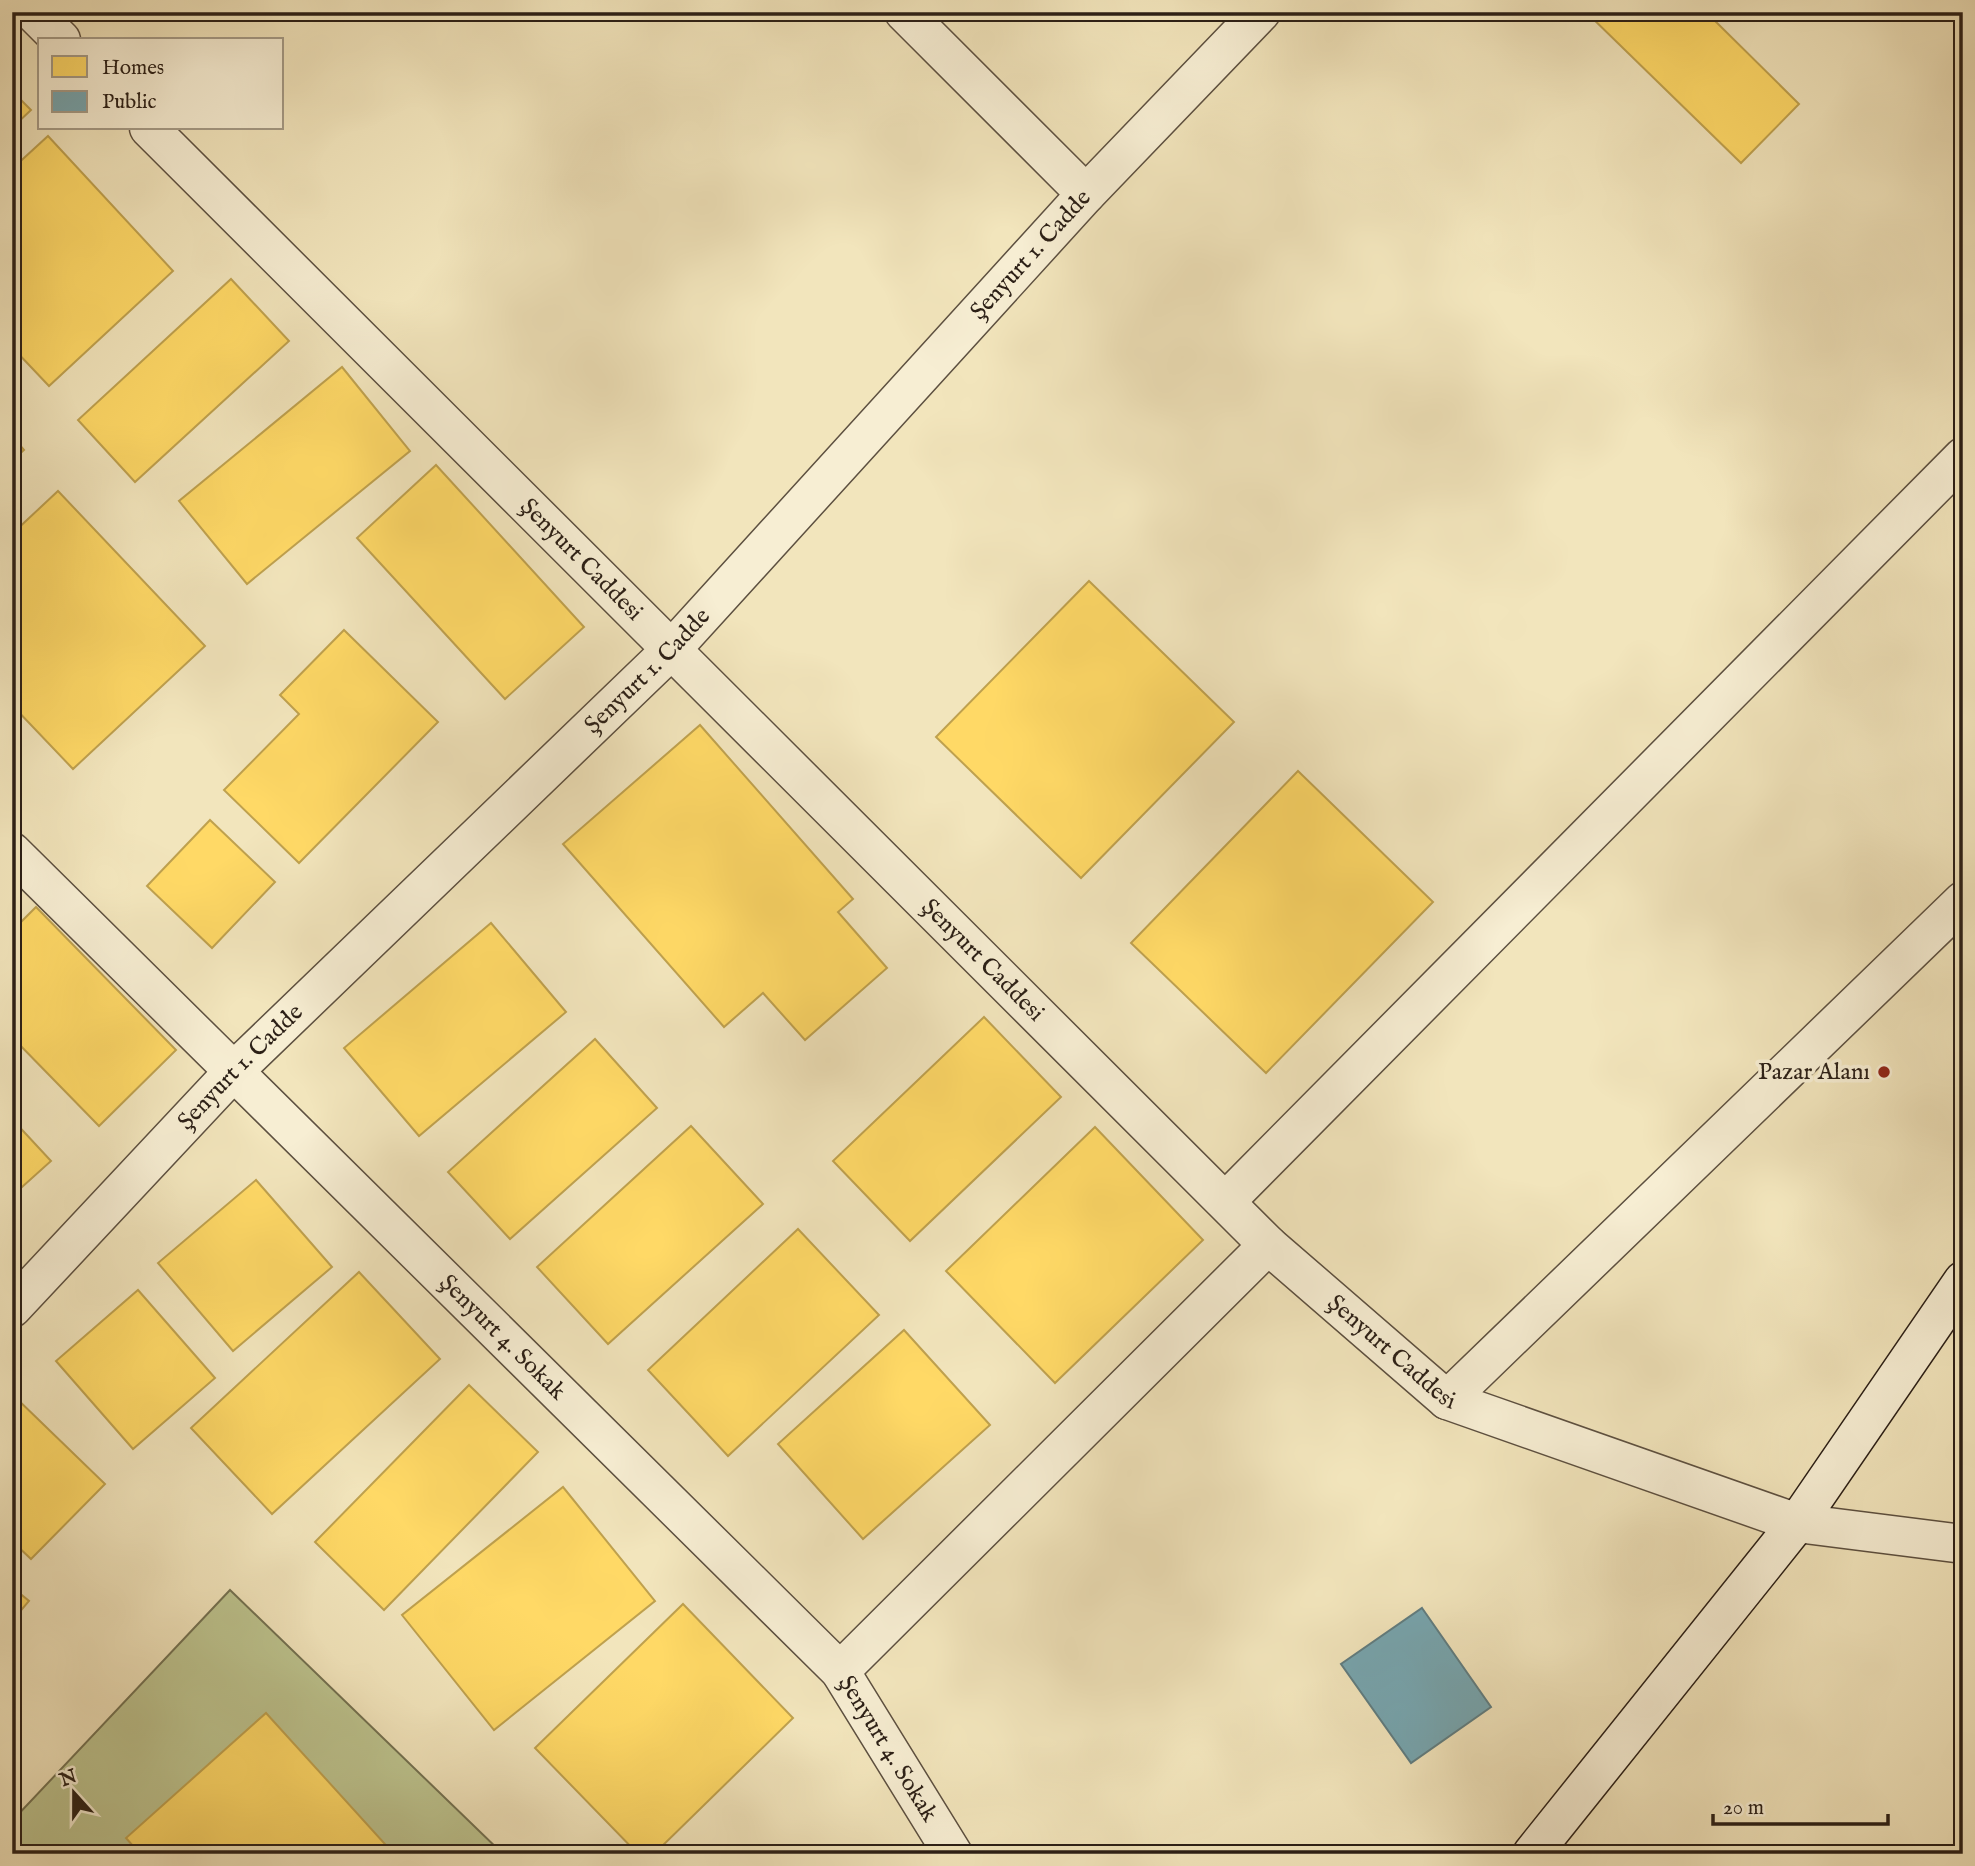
<svg xmlns="http://www.w3.org/2000/svg" width="1975" height="1866" font-family="'IM FELL English',serif">
<style>
.green{fill:#bdc48f;stroke:#747252;stroke-width:2}
.homes{fill:#ffd966;stroke:#bfa14e;stroke-width:2}
.public{fill:#76a5af;stroke:#607d81;stroke-width:2}
.lines{fill:none;stroke-linecap:round;stroke-linejoin:round}
.street-casing{stroke:#5d5040;stroke-width:41}
.secondary-casing{stroke:#2b1f16;stroke-width:41}
.street{stroke:#f7eed3;stroke-width:38}
.secondary{stroke:#f7eed3;stroke-width:38}
.poi-dot{fill:#8f2418;stroke:#f7eed3;stroke-width:2.5}
.labels{text-anchor:middle;dominant-baseline:central;stroke-width:7;stroke-linejoin:round;paint-order:stroke}
.street-label{font-size:24px;fill:#2b1f16;stroke:#f7eed3}
.poi-label{font-size:24px;fill:#2b1f16;stroke:#f7eed3;text-anchor:end}
</style>
<rect width="100%" height="100%" fill="#f2e5bc"/>
<filter id="stains"><feTurbulence type="fractalNoise" baseFrequency=".00286" numOctaves="4"/><feColorMatrix values="0 0 0 0 .2 0 0 0 0 .09 0 0 0 0 .02 0 0 0 .5 -.17"/></filter>
<radialGradient id="worn" r=".72"><stop offset=".6" stop-color="#630" stop-opacity="0"/><stop offset="1" stop-color="#630" stop-opacity=".3"/></radialGradient>
<polygon class="green" points="230,1590 503,1854 12,1854 12,1821"/>
<g class="homes">
<polygon points="1586,12 1706,12 1799,104 1741,163"/>
<polygon points="12,91 31,110 12,128"/>
<polygon points="48,136 173,271 49,386 12,347 12,169"/>
<polygon points="231,279 289,341 135,482 78,420"/>
<polygon points="342,367 410,451 247,584 179,501"/>
<polygon points="12,436 24,450 12,461"/>
<polygon points="436,465 584,627 505,699 357,538"/>
<polygon points="58,491 205,646 73,769 12,705 12,534"/>
<polygon points="1089,581 1234,722 1081,878 936,737"/>
<polygon points="344,630 438,722 299,863 224,790 299,714 280,695"/>
<polygon points="700,725 853,899 838,912 887,968 805,1040 763,993 724,1027 563,844"/>
<polygon points="1298,771 1433,902 1266,1073 1131,943"/>
<polygon points="210,820 275,882 212,948 147,886"/>
<polygon points="36,907 176,1050 99,1126 12,1037 12,931"/>
<polygon points="491,923 566,1012 419,1136 344,1048"/>
<polygon points="984,1017 1061,1097 910,1241 833,1161"/>
<polygon points="595,1039 657,1108 510,1239 448,1172"/>
<polygon points="12,1119 51,1161 12,1196"/>
<polygon points="691,1126 763,1204 608,1344 537,1267"/>
<polygon points="1095,1127 1203,1240 1055,1383 946,1271"/>
<polygon points="256,1180 332,1267 233,1351 158,1263"/>
<polygon points="798,1229 879,1315 728,1456 648,1370"/>
<polygon points="359,1272 440,1359 272,1514 191,1428"/>
<polygon points="138,1290 215,1378 133,1449 56,1361"/>
<polygon points="904,1330 990,1425 863,1539 778,1444"/>
<polygon points="469,1385 538,1452 384,1610 315,1542"/>
<polygon points="12,1394 105,1484 31,1559 12,1541"/>
<polygon points="563,1487 655,1601 494,1730 402,1615"/>
<polygon points="12,1587 29,1601 12,1621"/>
<polygon points="683,1604 793,1718 654,1854 638,1854 535,1748"/>
<polygon points="266,1713 394,1854 140,1854 126,1838"/>
</g>
<polygon class="public" points="1422,1608 1491,1707 1411,1763 1341,1664"/>
<g class="lines">
<g class="street-casing">
<g id="street">
<polyline points="33,12 61,40"/>
<polyline points="904,12 1086,194"/>
<path id="s1" d="M149,128L1268,1245L1447,1400L1797,1523L1963,1544"/>
<path id="s2" d="M12,852L840,1671L953,1854"/>
<polyline points="1226,1201 1963,457"/>
<path id="s3" d="M12,1308L235,1070L671,650L1086,194L1261,12"/>
<polyline points="1447,1400 1963,901"/>
<polyline points="840,1671 1268,1245"/>
</g>
</g>
<g class="secondary-casing">
<polyline id="secondary" points="1532,1854 1797,1523 1963,1281"/>
</g>
<use href="#street" class="street"/>
<use href="#secondary" class="secondary"/>
</g>
<circle class="poi-dot" cx="1884" cy="1072" r="7"/>
<g class="labels">
<g class="street-label">
<text stroke="none"><textPath href="#s3" startOffset="1466">Şenyurt 1. Cadde</textPath></text>
<text stroke="none"><textPath href="#s1" startOffset="611">Şenyurt Caddesi</textPath></text>
<text stroke="none"><textPath href="#s3" startOffset="900">Şenyurt 1. Cadde</textPath></text>
<text stroke="none"><textPath href="#s1" startOffset="1178">Şenyurt Caddesi</textPath></text>
<text stroke="none"><textPath href="#s3" startOffset="332">Şenyurt 1. Cadde</textPath></text>
<text stroke="none"><textPath href="#s2" startOffset="690">Şenyurt 4. Sokak</textPath></text>
<text stroke="none"><textPath href="#s1" startOffset="1745">Şenyurt Caddesi</textPath></text>
<text stroke="none"><textPath href="#s2" startOffset="1256">Şenyurt 4. Sokak</textPath></text>
</g>
<g class="poi-label">
<text x="1870" y="1072">Pazar Alanı</text>
</g>
</g>
<rect width="1975" height="1866" fill="none" stroke="#f2e5bc" stroke-width="42"/>
<rect x="14" y="14" width="1947" height="1838" fill="none" stroke="#2b1f16" stroke-width="3.5"/>
<rect x="21" y="21" width="1933" height="1824" fill="none" stroke="#2b1f16" stroke-width="2"/>
<rect x="38" y="38" width="245" height="91" fill="#f7eed3" stroke="#a59b87" stroke-width="2"/>
<rect x="52" y="56" width="35" height="21" fill="#ffd966" stroke="#a59b87" stroke-width="2"/>
<text x="102" y="74" font-size="21" fill="#2b1f16">Homes</text>
<rect x="52" y="91" width="35" height="21" fill="#76a5af" stroke="#a59b87" stroke-width="2"/>
<text x="102" y="108" font-size="21" fill="#2b1f16">Public</text>
<g transform="translate(74 1793) rotate(339)" stroke="#f7eed3" stroke-width="5" paint-order="stroke">
<path d="M0-5L12 26L0 18L-12 26Z" fill="#2b1f16"/>
<text y="-10" font-size="19" font-weight="bold" text-anchor="middle" fill="#2b1f16">N</text>
</g>
<path d="M1713 1814v10h175v-10" fill="none" stroke="#2b1f16" stroke-width="3.5"/>
<text x="1723" y="1814" font-size="21" fill="#2b1f16" stroke="#f7eed3" stroke-width="5" paint-order="stroke">20 m</text>
<rect width="100%" height="100%" filter="url(#stains)"/>
<rect width="100%" height="100%" fill="url(#worn)"/>
</svg>
